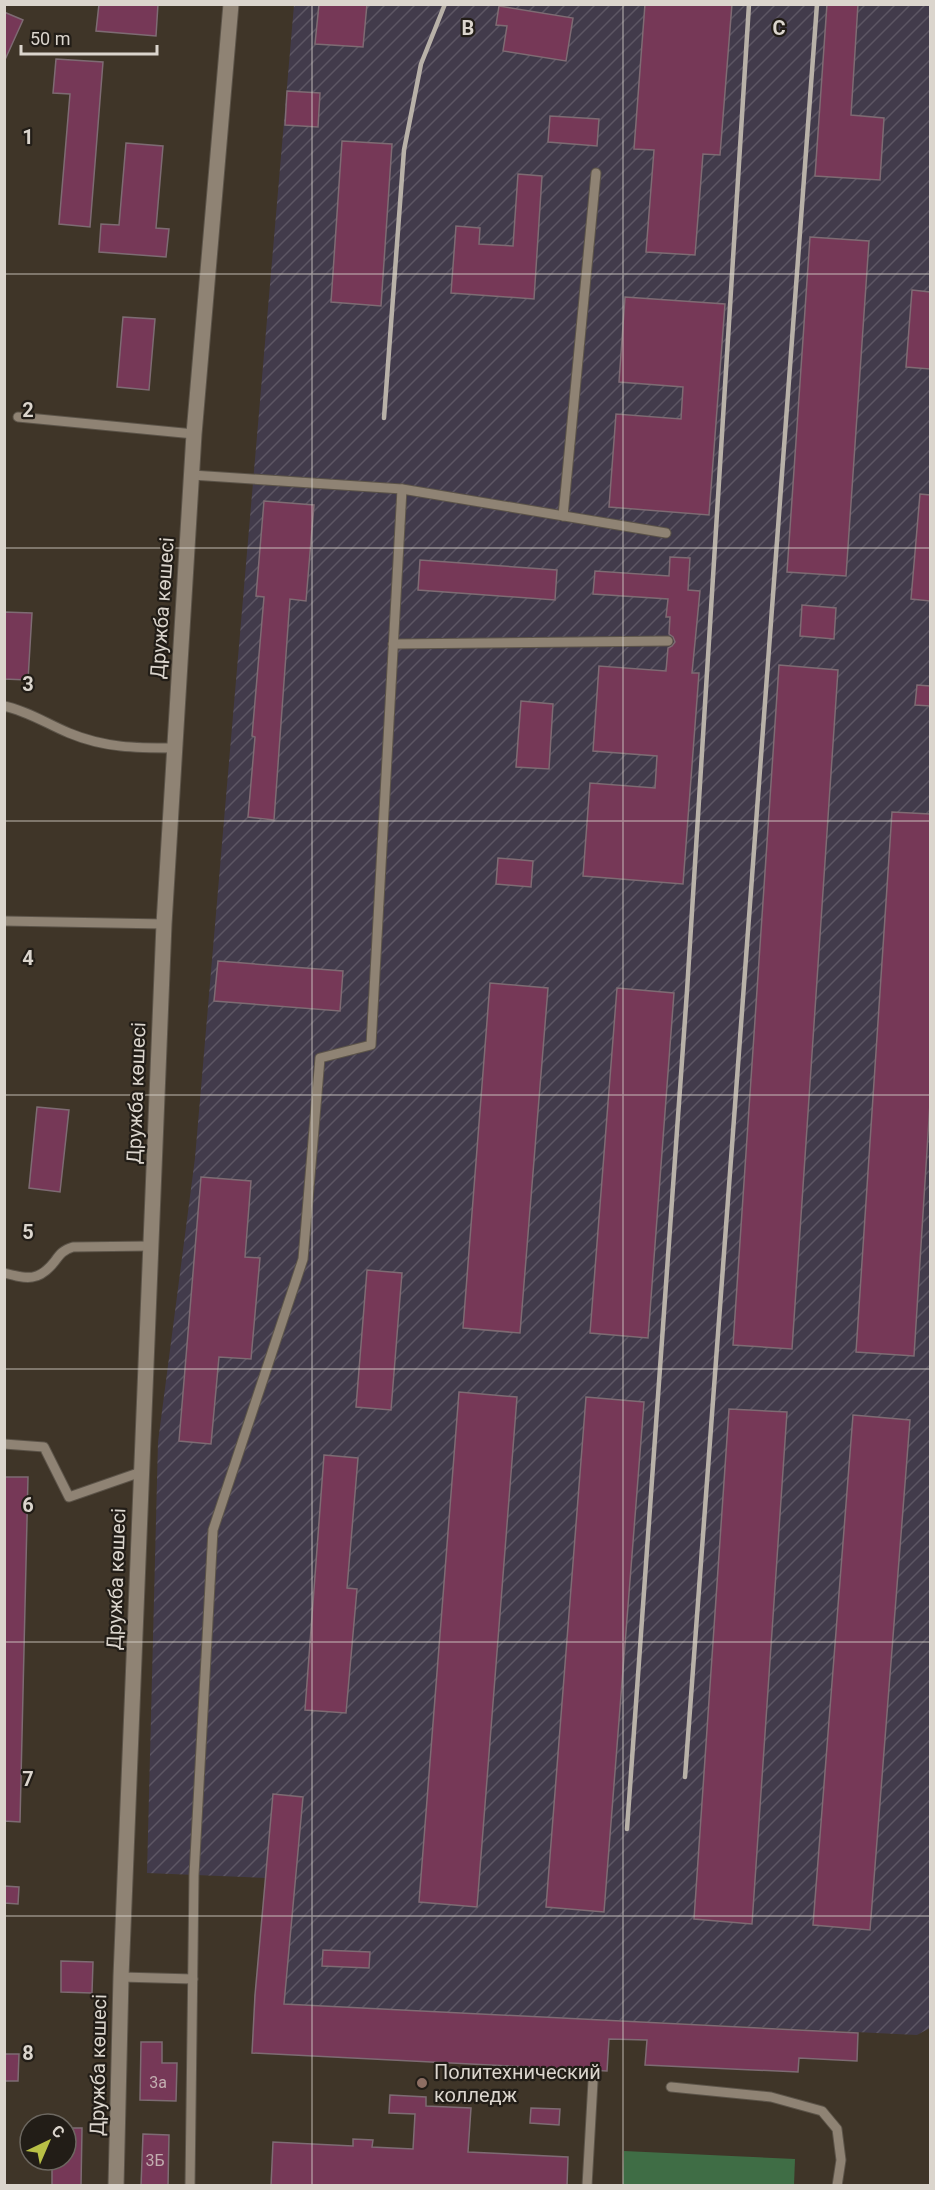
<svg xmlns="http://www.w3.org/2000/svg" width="935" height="2190" font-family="Roboto,sans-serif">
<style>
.industrial{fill:url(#industrial-furrows)}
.green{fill:#3f6d45}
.building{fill:#763857;stroke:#7e6b73;stroke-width:1.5}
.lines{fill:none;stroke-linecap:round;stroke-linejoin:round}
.service-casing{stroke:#5c5449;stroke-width:11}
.minor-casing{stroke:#5c5449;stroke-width:17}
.service{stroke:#8f8374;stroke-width:9}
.minor{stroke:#8f8374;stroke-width:15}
.rail{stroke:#b8b1a8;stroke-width:4.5}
.grid{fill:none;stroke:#dbd5cd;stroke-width:1.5;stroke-opacity:0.55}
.education-dot{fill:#8d6e63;stroke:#221d17;stroke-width:2}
.labels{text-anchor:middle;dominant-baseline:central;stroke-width:4.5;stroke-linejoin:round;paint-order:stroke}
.number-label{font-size:16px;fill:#c2aeb0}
.street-label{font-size:20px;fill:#dbd5cd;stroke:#221d17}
.poi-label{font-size:20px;fill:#dbd5cd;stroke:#221d17;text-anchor:start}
.grid-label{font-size:20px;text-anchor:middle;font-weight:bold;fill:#dbd5cd;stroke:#221d17;stroke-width:4.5;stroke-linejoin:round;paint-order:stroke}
</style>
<defs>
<pattern id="industrial-furrows" width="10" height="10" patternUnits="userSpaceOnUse" patternTransform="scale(1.5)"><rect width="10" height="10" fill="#423b4b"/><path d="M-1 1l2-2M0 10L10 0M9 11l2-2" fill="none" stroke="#5d5664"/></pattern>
</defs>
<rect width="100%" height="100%" fill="#3f3528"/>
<polygon class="industrial" points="294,5 930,5 930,2028 917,2035 254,2003 266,1878 147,1873 158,1442 195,1158"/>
<polygon class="green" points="624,2151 795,2159 794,2185 623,2185"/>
<g class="building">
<polygon points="99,4 158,4 156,36 96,31"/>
<polygon points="319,4 367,4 363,47 315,44"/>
<polygon points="645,4 732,4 720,155 703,154 695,255 646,252 654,150 634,149"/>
<polygon points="827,4 858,4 851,115 884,118 880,180 815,176"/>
<polygon points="499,6 573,18 566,61 503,51 507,26 496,25"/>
<polygon points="4,12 23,20 4,62"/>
<polygon points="56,59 103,62 90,227 59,224 70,94 53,93"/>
<polygon points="287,91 320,93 318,127 285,125"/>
<polygon points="550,116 599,119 597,146 548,142"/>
<polygon points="342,141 392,144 381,306 331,302"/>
<polygon points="126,143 163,146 156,228 169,229 166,257 99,252 101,224 119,225"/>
<polygon points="518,174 542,176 534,299 451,293 456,226 480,228 479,244 513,246"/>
<polygon points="810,237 869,241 846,576 787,572"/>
<polygon points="912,290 930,292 930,369 906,367"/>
<polygon points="625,297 725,304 709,515 609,507 616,414 681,419 683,387 619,382"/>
<polygon points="123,317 155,319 149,390 117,387"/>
<polygon points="920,494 930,495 930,601 911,599"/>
<polygon points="264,501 314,505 306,601 290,599 274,820 248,817 255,737 252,736 264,597 256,596"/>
<polygon points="670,557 690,558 688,590 700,591 692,673 699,673 683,884 583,876 590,783 655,788 657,756 593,751 599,666 666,671 668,648 672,646 675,642 673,637 669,634 670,617 666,617 668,599 593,594 595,571 669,576"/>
<polygon points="420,560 557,570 555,600 418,590"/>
<polygon points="802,605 836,608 834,639 800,636"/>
<polygon points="4,612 32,613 28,680 4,679"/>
<polygon points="779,665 838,670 792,1349 733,1345"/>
<polygon points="917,685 930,686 930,706 915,705"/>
<polygon points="521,701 553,704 549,769 516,767"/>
<polygon points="892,812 930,814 930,1103 914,1356 856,1352"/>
<polygon points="498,858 533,861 531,887 496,884"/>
<polygon points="218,961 343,971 340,1011 214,1001"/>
<polygon points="490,983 548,988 520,1333 463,1328"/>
<polygon points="617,988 674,993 648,1338 590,1333"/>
<polygon points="37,1107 69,1110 60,1192 29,1188"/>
<polygon points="201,1177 251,1181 245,1257 260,1258 251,1359 219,1357 211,1444 179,1441"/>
<polygon points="367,1270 402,1273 391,1410 356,1407"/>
<polygon points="459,1392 517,1397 477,1907 419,1902"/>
<polygon points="586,1397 644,1402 604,1912 546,1907"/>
<polygon points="729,1409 787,1412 752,1924 694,1919"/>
<polygon points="853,1415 910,1420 870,1930 813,1925"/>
<polygon points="324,1455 358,1458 347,1588 357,1589 346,1713 305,1710"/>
<polygon points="4,1477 28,1477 20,1822 4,1821"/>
<polygon points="273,1794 303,1797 284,2004 858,2033 857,2061 799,2058 798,2072 645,2065 647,2040 609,2039 607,2071 252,2053 255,1995"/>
<polygon points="4,1886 19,1887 18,1904 4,1903"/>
<polygon points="323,1950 370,1952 369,1968 322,1966"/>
<polygon points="61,1961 93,1962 92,1993 61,1992"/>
<polygon points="141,2042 162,2042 162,2063 177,2063 176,2101 140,2100"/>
<polygon points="4,2054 19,2054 18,2081 4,2081"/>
<polygon points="390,2095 426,2097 426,2106 471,2108 468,2152 568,2157 567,2186 271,2186 273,2142 353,2146 353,2139 373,2140 372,2147 413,2149 415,2114 389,2113"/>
<polygon points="531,2108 560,2109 559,2125 530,2123"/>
<polygon points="66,2128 82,2128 81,2186 52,2186 52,2160 66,2160"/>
<polygon points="143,2134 169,2135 168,2186 141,2186"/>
</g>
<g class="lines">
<g class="service-casing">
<g id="service">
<polyline points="18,417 194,434"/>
<polyline points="192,475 402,489 666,533"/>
<polyline points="563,516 596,173"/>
<polyline points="393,644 668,641"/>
<path d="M4,706C28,711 47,724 69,733C105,748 136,748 175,748"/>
<polyline points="4,921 164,924"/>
<path d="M4,1273C27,1279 39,1282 55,1261C60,1254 63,1250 73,1247L151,1246"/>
<polyline points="4,1444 44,1447 69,1497 141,1472"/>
<polyline points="121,1977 193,1979"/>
<polyline points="671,2087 771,2097 822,2111 837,2129 841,2160 837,2186"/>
<polyline points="190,2186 194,1875 213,1530 303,1259 320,1058 371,1045 402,489"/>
<polyline points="587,2186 593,2081"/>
</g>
</g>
<g class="minor-casing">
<polyline id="minor" points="116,2186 121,1977 164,924 194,434 231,4"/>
</g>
<use href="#service" class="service"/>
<use href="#minor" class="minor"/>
<g class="rail">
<polyline points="384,418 404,150 421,64 445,4"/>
<polyline points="685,1777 817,4"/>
<polyline points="627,1829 687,991 749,4"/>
</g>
</g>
<path class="grid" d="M312,4V2186M623,4V2186M4,274H930M4,548H930M4,821H930M4,1095H930M4,1369H930M4,1642H930M4,1916H930"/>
<circle class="education-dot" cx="422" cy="2083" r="6"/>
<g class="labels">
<g class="number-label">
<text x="158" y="2082">3а</text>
<text x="155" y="2160">3Б</text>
</g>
<g class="street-label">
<text transform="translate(162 608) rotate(-86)">Дружба көшесі</text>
<text transform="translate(136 1093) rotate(-88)">Дружба көшесі</text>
<text transform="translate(116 1579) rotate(-88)">Дружба көшесі</text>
<text transform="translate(98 2065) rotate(-89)">Дружба көшесі</text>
</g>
<g class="poi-label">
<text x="434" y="2072">Политехнический<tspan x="434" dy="23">колледж</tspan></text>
</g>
</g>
<g class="grid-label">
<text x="468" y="35">B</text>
<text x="779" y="35">C</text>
<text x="28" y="144">1</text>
<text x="28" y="417">2</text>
<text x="28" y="691">3</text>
<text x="28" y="965">4</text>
<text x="28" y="1239">5</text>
<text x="28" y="1512">6</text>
<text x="28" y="1786">7</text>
<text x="28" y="2060">8</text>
</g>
<rect width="935" height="2190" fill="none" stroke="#dbd5cd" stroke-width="12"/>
<g transform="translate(48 2142) rotate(44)"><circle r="28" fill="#221d17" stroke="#6c6760" stroke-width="1.5"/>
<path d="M0-4.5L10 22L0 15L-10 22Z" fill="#b9c046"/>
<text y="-9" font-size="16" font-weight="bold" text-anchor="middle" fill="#dbd5cd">С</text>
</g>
<path d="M21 45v9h136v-9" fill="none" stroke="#dbd5cd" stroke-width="3"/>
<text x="30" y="45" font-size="18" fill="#dbd5cd" stroke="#221d17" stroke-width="4.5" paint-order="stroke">50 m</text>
</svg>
